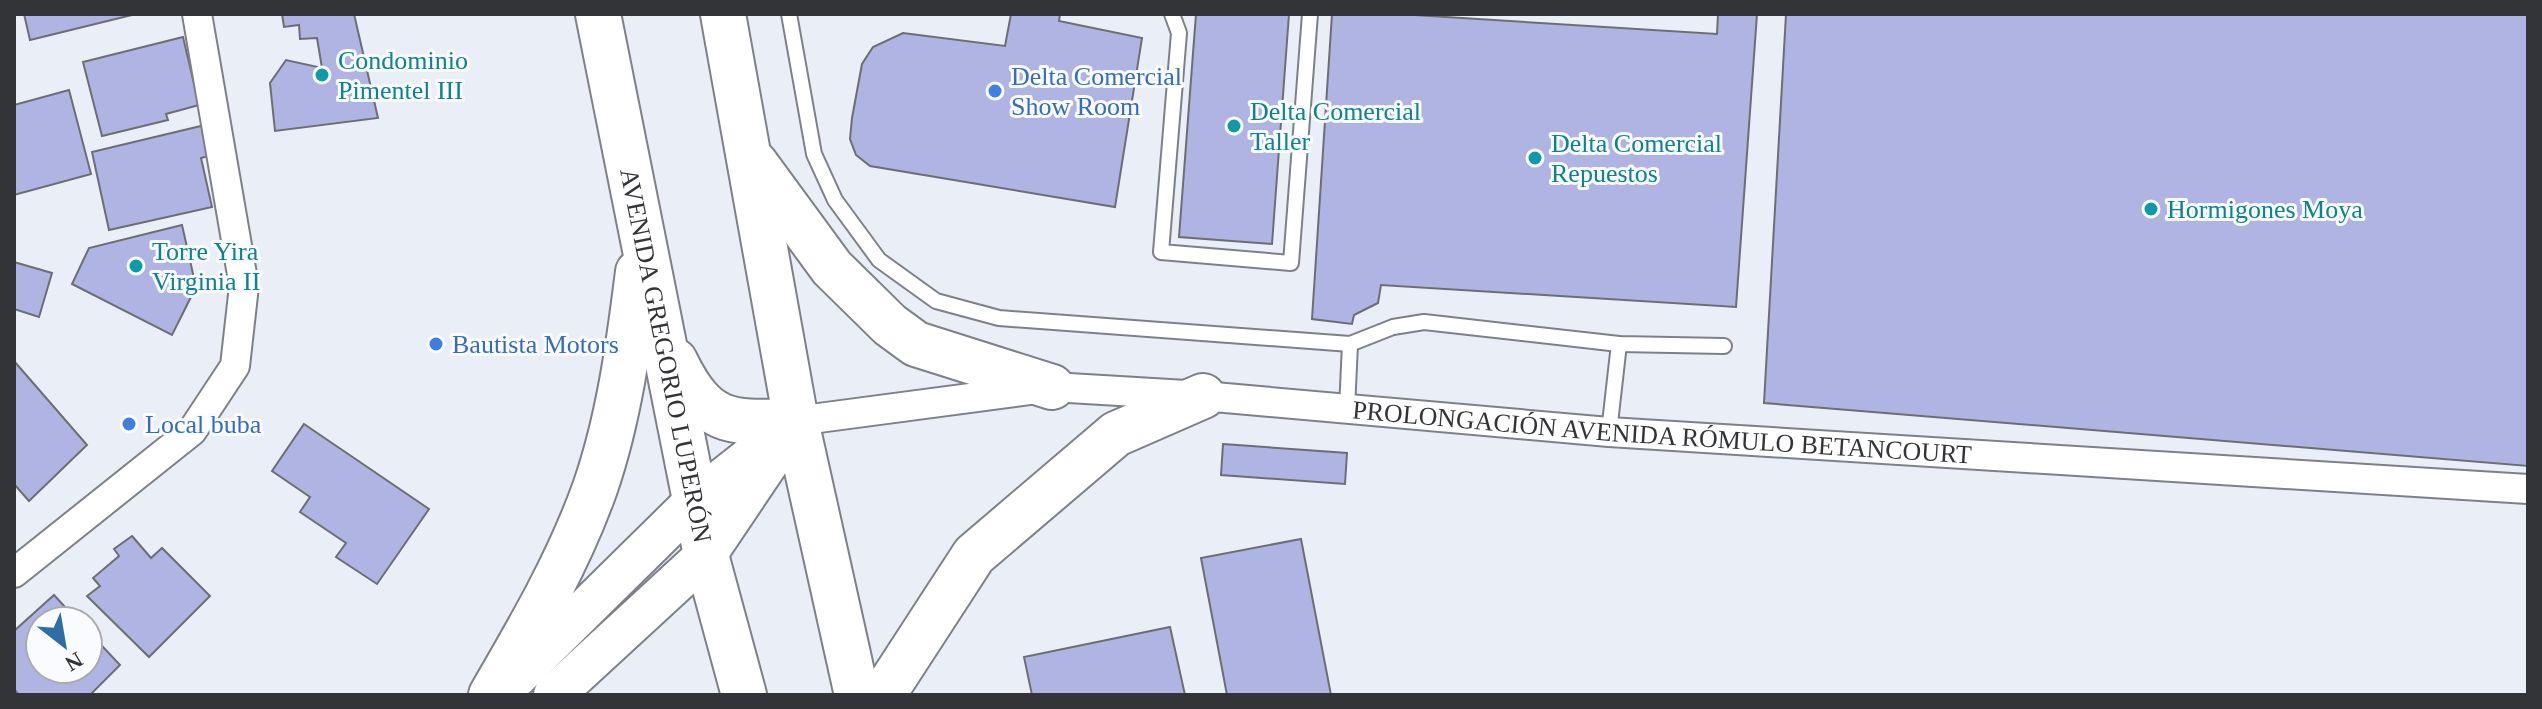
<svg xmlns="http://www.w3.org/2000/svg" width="2542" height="709" font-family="Georgia,serif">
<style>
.building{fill:#b0b4e2;stroke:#6d6e75;stroke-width:2}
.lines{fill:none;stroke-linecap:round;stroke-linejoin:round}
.service-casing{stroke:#7d8187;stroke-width:18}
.minor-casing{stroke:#7d8187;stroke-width:32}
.secondary-casing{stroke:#7d8187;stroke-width:44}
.primary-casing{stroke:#7d8187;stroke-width:48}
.service{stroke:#fff;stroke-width:14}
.minor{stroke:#fff;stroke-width:28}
.secondary{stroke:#fff;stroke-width:40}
.primary{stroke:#fff;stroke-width:44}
.culture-dot{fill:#0f9aa8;stroke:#fafbfe;stroke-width:3}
.shop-dot{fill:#3f7fe0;stroke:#fafbfe;stroke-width:3}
.labels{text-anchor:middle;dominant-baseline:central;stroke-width:6;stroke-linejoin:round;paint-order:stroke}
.culture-label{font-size:26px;fill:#0d838f;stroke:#fafbfe;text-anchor:start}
.shop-label{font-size:26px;fill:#366cbe;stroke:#fafbfe;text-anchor:start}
.street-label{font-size:26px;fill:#323437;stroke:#fafbfe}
</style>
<rect width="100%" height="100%" fill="#eaeef6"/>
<g class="building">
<polygon points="24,14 136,14 30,40"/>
<polygon points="282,14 354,14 378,118 275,131 270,83 286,60 322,68 317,38 300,39 299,25 284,27"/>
<polygon points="1011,14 1060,14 1059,21 1142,38 1115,207 870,166 856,155 850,139 852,118 862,64 873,47 903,33 1005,46"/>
<polygon points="1196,14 1289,14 1272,244 1179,237"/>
<polygon points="1332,14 1398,14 1717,34 1718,14 1757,14 1736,307 1381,285 1378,303 1354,315 1352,324 1312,319"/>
<polygon points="1786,14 2528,14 2528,466 1764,403"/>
<polygon points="183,37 199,105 166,114 168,120 102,136 83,62"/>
<polygon points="69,90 91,174 14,195 14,105"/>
<polygon points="205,125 212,155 201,158 212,207 109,230 92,152"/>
<polygon points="182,225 196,287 172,335 72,284 89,248"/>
<polygon points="14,262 52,273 39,317 14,309"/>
<polygon points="14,361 87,445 29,501 14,484"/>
<polygon points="304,424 429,509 377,584 336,557 346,543 300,512 310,497 272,471"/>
<polygon points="1223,444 1347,453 1345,484 1221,475"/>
<polygon points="132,536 151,558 162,548 210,596 149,657 87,596 100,586 93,578 119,556 114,549"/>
<polygon points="1301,539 1331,695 1227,695 1201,558"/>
<polygon points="54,595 78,621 40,621 40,669 88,669 88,631 120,665 90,695 19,695 14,689 14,631"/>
<polygon points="1170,627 1185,695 1032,695 1024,657"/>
</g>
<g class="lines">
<g class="service-casing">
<g id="service">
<polyline points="789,14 814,154 835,200 879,260 936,301 999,318 1350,344 1393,327 1424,322 1619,344 1724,346"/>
<polyline points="1172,14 1179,33 1161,252 1291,263 1310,14"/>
<polyline points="1347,409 1350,344"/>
<polyline points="1609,432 1619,344"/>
</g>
</g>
<g class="minor-casing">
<g id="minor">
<path id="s1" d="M796,421L1052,387L1203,396L1609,432L2528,489"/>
<polyline points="14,573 192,431 235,366 244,286 197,14"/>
</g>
</g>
<g class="secondary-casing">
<g id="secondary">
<polyline points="502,691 697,499 796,421"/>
<polyline points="554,695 706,555 776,451"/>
</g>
</g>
<g class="primary-casing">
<g id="primary">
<path id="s2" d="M598,14L706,555L744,695"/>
<polyline points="723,14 796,421 857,695"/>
<polyline points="755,163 832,268 890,325 916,344 1052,387"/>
<path d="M675,361C707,427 731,423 796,421"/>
<path d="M491,695C530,628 569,561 595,488C619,419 629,344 638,272"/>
<polyline points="883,695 974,555 1116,434 1203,396"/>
</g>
</g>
<use href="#service" class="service"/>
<use href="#minor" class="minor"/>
<use href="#secondary" class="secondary"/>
<use href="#primary" class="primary"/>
</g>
<g class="culture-dot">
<circle cx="322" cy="75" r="8"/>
<circle cx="1234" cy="126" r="8"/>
<circle cx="1535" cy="158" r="8"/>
<circle cx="2151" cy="209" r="8"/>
<circle cx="136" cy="266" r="8"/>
</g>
<g class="shop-dot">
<circle cx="995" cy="91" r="8"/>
<circle cx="436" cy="344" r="8"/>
<circle cx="129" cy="424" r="8"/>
</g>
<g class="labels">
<g class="culture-label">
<text x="338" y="60">Condominio<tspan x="338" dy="30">Pimentel III</tspan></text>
<text x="1250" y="111">Delta Comercial<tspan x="1250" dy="30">Taller</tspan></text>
<text x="1551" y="143">Delta Comercial<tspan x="1551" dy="30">Repuestos</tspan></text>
<text x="2167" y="209">Hormigones Moya</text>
<text x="152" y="251">Torre Yira<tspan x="152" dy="30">Virginia II</tspan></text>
</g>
<g class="shop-label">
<text x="1011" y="76">Delta Comercial<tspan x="1011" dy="30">Show Room</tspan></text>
<text x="452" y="344">Bautista Motors</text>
<text x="145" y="424">Local buba</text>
</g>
<g class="street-label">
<text stroke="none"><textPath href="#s2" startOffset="348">AVENIDA GREGORIO LUPERÓN</textPath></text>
<text stroke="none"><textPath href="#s1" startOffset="870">PROLONGACIÓN AVENIDA RÓMULO BETANCOURT</textPath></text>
</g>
</g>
<rect width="2542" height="709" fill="none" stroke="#323437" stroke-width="32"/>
<g transform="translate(64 645) rotate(149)"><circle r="38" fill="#fafbfe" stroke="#aaabae" stroke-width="2"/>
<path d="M0-6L14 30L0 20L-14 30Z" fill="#2f6da4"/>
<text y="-12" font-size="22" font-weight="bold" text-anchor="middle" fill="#323437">N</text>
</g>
</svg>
